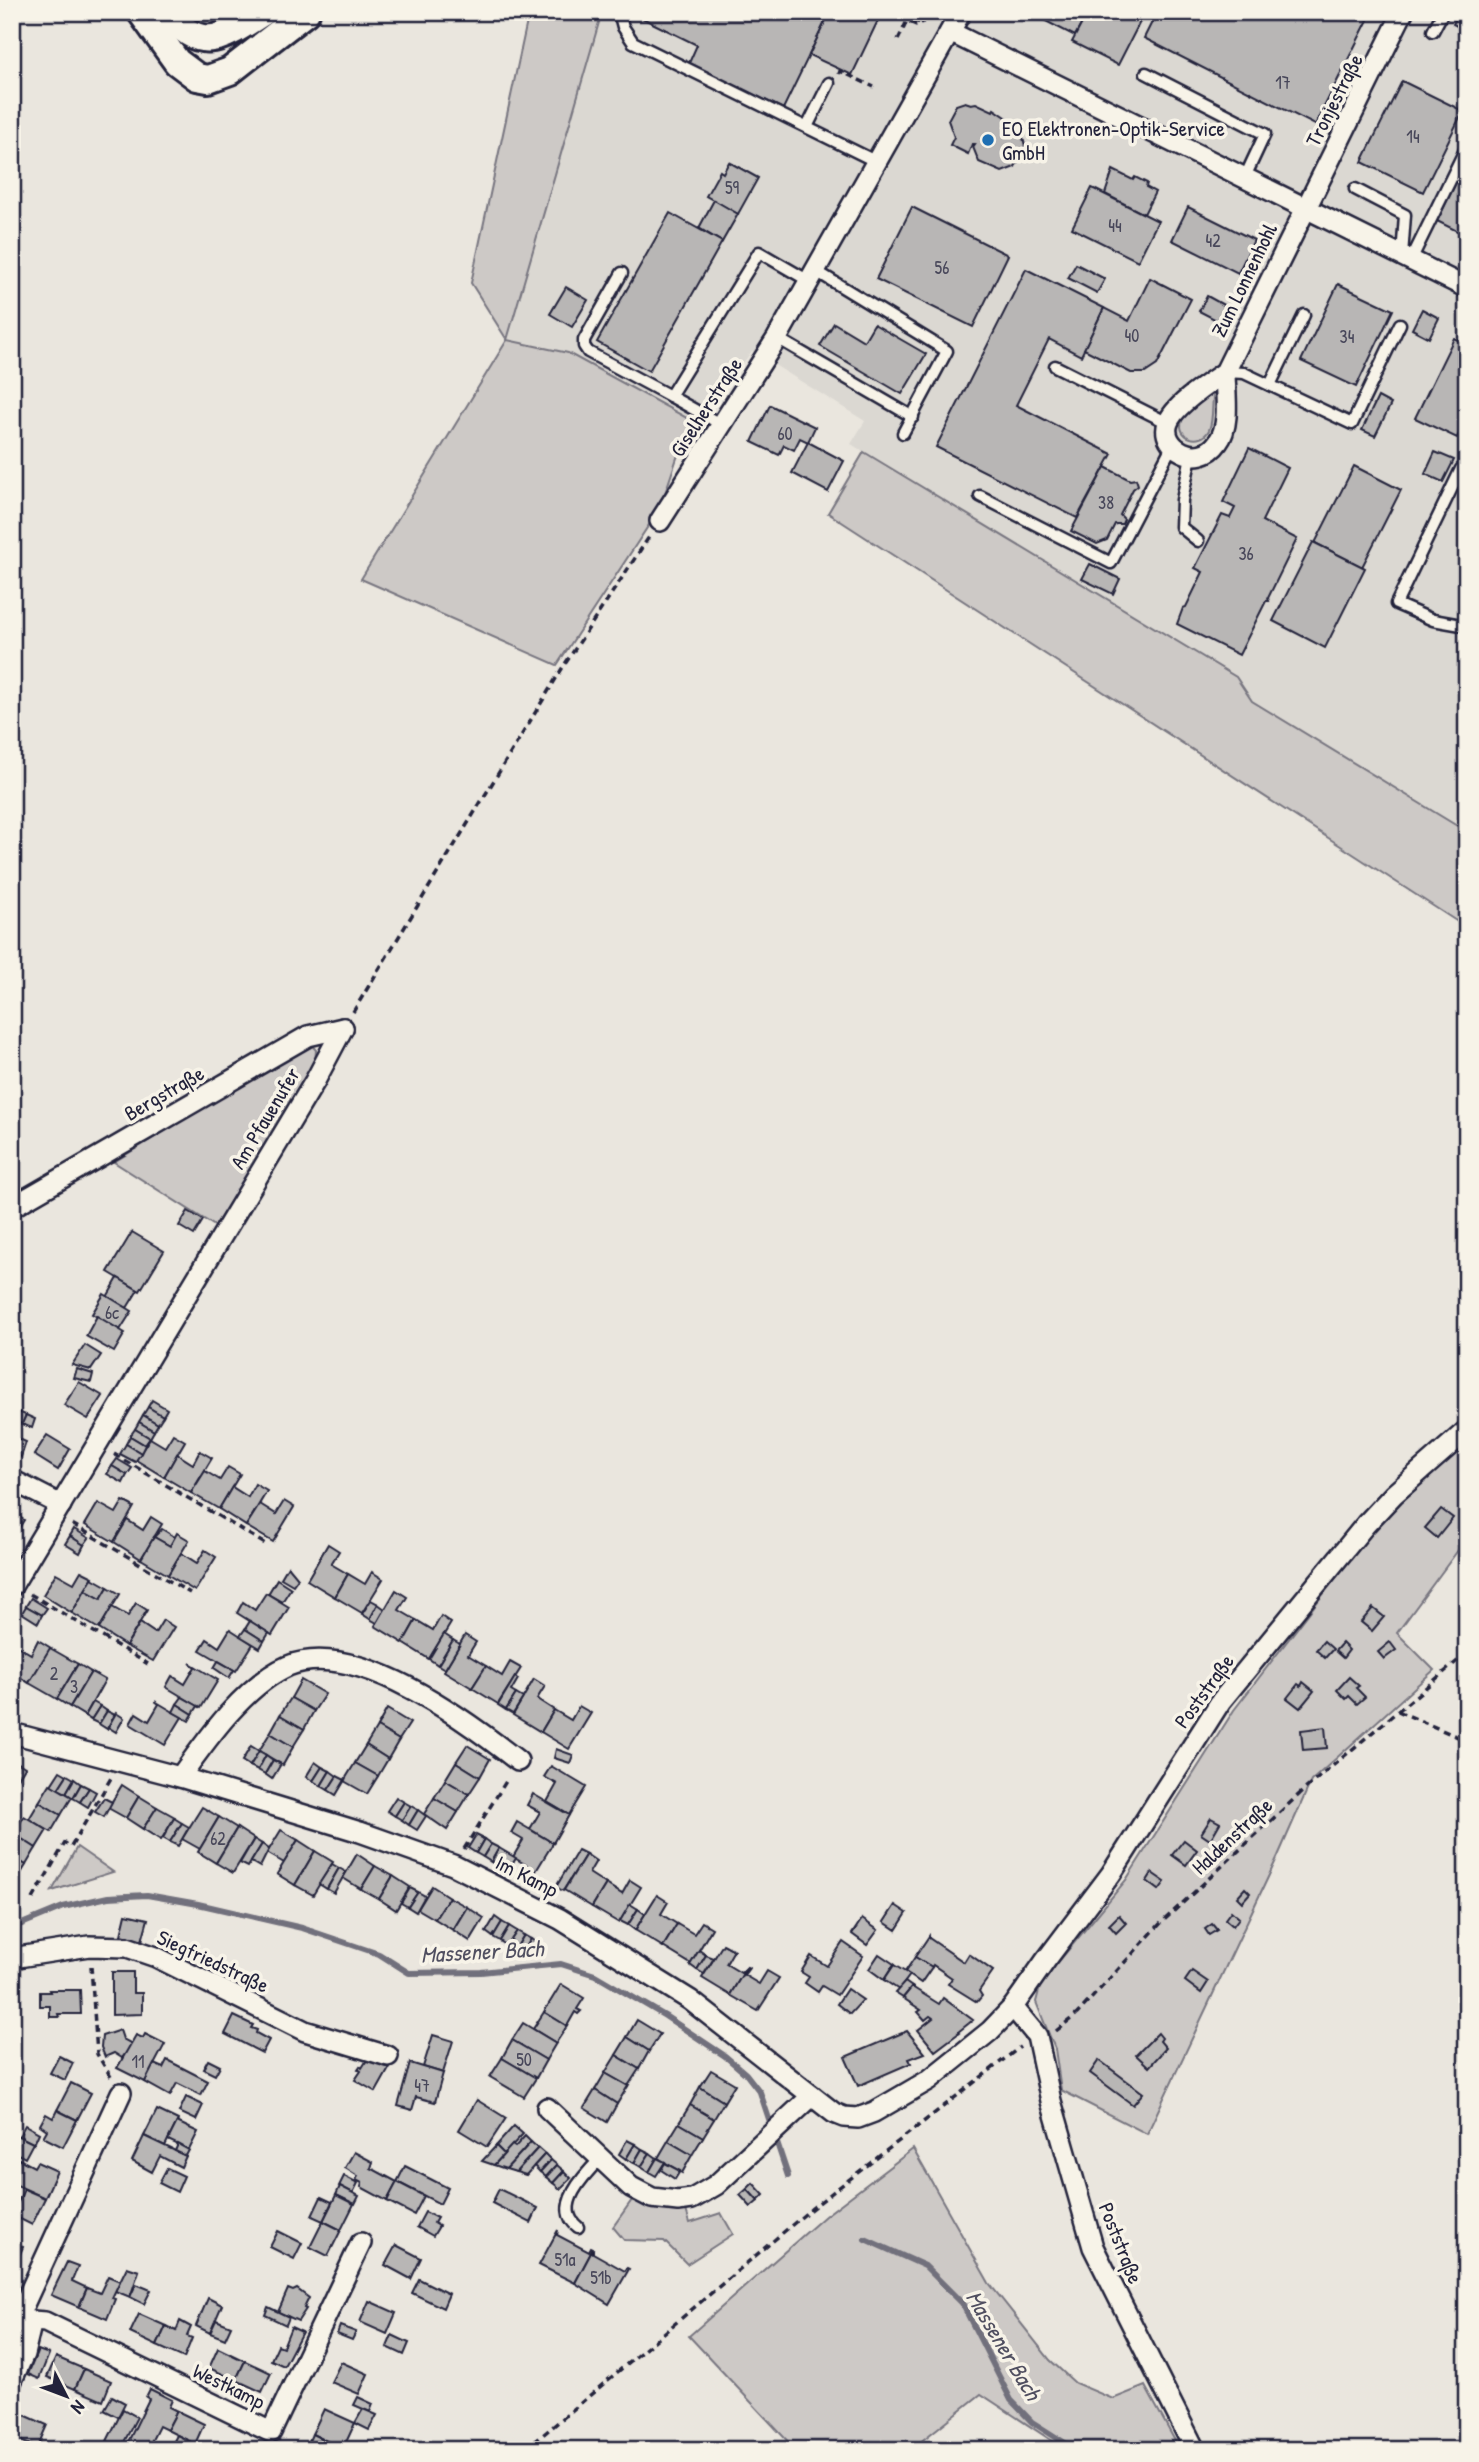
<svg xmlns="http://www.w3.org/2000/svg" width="1479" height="2462" font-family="'Patrick Hand',sans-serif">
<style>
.built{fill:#dbd8d2}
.green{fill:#cdc9c6;stroke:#787680;stroke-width:2}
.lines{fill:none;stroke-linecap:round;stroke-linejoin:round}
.stream{stroke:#716f7b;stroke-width:6}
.building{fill:#b8b6b5;stroke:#22223b;stroke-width:2}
.lane-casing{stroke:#22223b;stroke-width:15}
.street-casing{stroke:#22223b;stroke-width:24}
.secondary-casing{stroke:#22223b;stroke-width:32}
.path{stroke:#22223b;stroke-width:3.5;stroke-dasharray:7 5;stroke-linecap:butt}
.lane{stroke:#f7f3e8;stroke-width:10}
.street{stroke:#f7f3e8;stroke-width:19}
.secondary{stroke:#f7f3e8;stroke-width:26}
.poi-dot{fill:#1f6fb2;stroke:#f7f3e8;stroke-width:2.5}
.labels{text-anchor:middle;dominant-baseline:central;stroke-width:7;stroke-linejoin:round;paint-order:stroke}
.number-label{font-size:18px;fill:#48475a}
.street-label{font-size:21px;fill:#22223b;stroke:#f7f3e8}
.poi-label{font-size:21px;fill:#22223b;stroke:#f7f3e8;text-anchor:start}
.water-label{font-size:23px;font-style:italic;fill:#504f60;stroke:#f7f3e8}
</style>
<rect width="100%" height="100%" fill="#eae6de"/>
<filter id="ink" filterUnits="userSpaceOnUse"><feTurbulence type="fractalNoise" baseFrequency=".0143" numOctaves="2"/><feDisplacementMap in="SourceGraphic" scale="14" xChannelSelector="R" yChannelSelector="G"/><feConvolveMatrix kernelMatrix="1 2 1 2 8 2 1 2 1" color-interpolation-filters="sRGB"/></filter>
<g filter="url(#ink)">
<polygon class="built" points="602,12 1467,12 1467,836 1251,701 1236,677 851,444 865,421 752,351 698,424 568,353 507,340"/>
<g class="green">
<polygon points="529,12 602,12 507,340 568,353 698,424 680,449 660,508 557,665 361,579 507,340 471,283"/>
<path d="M1209,394H1212L1213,397C1212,407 1213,421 1209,430C1201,446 1176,438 1182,421C1185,410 1200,401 1209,394Z"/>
<polygon points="864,452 1236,677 1252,701 1467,832 1467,928 828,513"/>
<polygon points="310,1043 316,1050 315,1065 215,1226 114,1162"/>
<polygon points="1467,1443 1467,1538 1397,1633 1434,1670 1311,1781 1278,1856 1147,2134 1061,2090 1055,2049 1036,2002 1041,1983 1126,1880 1234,1710 1369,1535 1402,1501"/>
<polygon points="77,1847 113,1872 52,1891"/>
<polygon points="913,2149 989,2283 1050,2360 1075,2383 1113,2399 1145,2386 1180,2450 1066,2450 981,2394 919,2443 922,2450 796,2450 689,2336 825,2216"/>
<polygon points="632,2200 653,2208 686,2210 690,2223 721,2213 733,2234 687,2264 664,2241 624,2240 613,2227"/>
</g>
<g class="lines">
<g class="stream">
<polyline points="12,1928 63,1907 108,1897 147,1895 198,1904 302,1928 379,1954 409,1973 481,1972 561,1964 595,1975 665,2016 725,2056 746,2074 760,2092 788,2176"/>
<polyline points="865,2239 925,2266 962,2303 1011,2400 1032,2422 1076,2450"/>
</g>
</g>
<g class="building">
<polygon points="642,12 830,12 783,109 689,63 697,45 640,17"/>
<polygon points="830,12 882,12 852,75 809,55"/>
<polygon points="896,12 923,12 918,23"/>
<polygon points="1028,12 1088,12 1075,36"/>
<polygon points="1088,12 1145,12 1118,65 1072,42"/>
<polygon points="1157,12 1372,12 1315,125 1144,38"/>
<polygon points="1459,12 1467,13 1467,31 1453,24"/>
<polygon points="1402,81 1463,111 1423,192 1362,162"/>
<polygon points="965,102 971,104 976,103 993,111 994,109 1009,119 1009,124 1021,129 1025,146 1015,167 1002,172 979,162 973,147 975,144 972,144 968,154 950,145 954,137 948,120 956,105"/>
<polygon points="729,162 758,178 738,214 706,196 720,171 723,173"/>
<polygon points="1464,166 1467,168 1467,236 1437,221"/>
<polygon points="1113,170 1133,180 1135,177 1147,183 1146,187 1155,192 1144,214 1105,194"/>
<polygon points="1092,188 1158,221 1138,261 1072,228"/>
<polygon points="714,200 738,214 722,242 699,228"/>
<polygon points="912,207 1008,255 973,327 876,279"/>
<polygon points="1188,207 1254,240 1238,273 1172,240"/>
<polygon points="670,213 722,242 649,371 597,342"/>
<polygon points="1076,264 1105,279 1097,293 1068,278"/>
<polygon points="1026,269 1104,308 1081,356 1049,339 1016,405 1112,454 1077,518 936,447"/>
<polygon points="1150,278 1191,299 1157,365 1145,373 1131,373 1084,349 1104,308 1129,321"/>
<polygon points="1338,284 1393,310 1356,387 1301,361"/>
<polygon points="566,287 588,300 572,327 550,314"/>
<polygon points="1207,296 1229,308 1222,323 1199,311"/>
<polygon points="1422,309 1439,318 1429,338 1412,329"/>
<polygon points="834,323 864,341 874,324 926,354 902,394 820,346"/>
<polygon points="1454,338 1467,345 1467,417 1457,438 1415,418"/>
<polygon points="1378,397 1391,404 1375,436 1362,430"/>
<polygon points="770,405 815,427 808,442 800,438 794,450 784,445 779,455 752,442"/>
<polygon points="808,442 844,461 828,492 792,473"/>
<polygon points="1249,448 1288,468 1262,521 1297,539 1268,598 1269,601 1266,601 1239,655 1177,624 1183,608 1186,607 1203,572 1195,568 1222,515 1230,518 1235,508 1223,502"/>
<polygon points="1435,452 1454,460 1443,482 1425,474"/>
<polygon points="1354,466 1401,490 1362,567 1315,543"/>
<polygon points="1105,467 1130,480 1136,479 1138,485 1133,489 1120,515 1124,519 1122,524 1115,524 1107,540 1097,544 1071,531"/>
<polygon points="1313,542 1365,568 1325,648 1273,621"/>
<polygon points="1090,564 1120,579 1113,594 1082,579"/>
<polygon points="188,1211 203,1220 194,1235 179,1226"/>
<polygon points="132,1232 164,1251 140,1291 108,1272"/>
<polygon points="118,1278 138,1290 127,1308 107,1297"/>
<polygon points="104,1294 132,1311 120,1330 92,1314"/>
<polygon points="97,1316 125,1333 114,1352 86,1336"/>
<polygon points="85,1345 101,1355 91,1370 72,1365"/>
<polygon points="77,1369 93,1374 91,1382 74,1378"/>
<polygon points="79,1382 103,1396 88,1419 64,1405"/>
<polygon points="152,1400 167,1409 163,1416 148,1407"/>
<polygon points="148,1407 163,1416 158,1424 143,1415"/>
<polygon points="15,1411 26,1415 22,1424 12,1421"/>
<polygon points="26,1415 35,1419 32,1428 22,1424"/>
<polygon points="143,1415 158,1424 154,1431 139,1422"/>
<polygon points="139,1422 154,1431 150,1438 135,1429"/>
<polygon points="135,1429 150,1438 145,1445 130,1436"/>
<polygon points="173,1434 185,1441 164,1477 136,1460 150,1438 165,1447"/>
<polygon points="47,1435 70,1449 58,1470 34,1455"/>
<polygon points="130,1436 145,1445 141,1453 126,1444"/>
<polygon points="17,1438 26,1442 21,1457 12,1454"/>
<polygon points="126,1444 141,1453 135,1462 120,1454"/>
<polygon points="200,1451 212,1458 191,1493 164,1477 177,1454 193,1464"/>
<polygon points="117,1459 132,1468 127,1475 112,1466"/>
<polygon points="112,1466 127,1475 123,1483 107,1474"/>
<polygon points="228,1467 240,1474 219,1509 191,1493 205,1471 220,1480"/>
<polygon points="255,1484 267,1491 246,1526 219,1509 232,1487 248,1497"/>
<polygon points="123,1501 134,1507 114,1542 85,1525 98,1503 116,1513"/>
<polygon points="284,1501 294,1507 273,1542 246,1526 260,1504 276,1514"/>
<polygon points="1441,1509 1453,1518 1437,1538 1425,1528"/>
<polygon points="12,1512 24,1520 12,1539"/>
<polygon points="151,1517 162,1524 141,1559 114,1542 127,1520 143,1530"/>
<polygon points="74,1529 89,1538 84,1545 70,1536"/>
<polygon points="162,1529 175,1537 170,1546 154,1537"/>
<polygon points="177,1533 189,1540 168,1575 141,1559 154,1537 170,1546"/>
<polygon points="70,1536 84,1545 80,1553 65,1544"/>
<polygon points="328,1544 339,1551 331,1564 348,1574 335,1597 307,1580"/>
<polygon points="205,1550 216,1557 195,1591 168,1575 181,1553 197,1563"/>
<polygon points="288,1566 298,1578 293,1585 281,1578"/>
<polygon points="81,1571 93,1577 72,1613 43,1595 56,1573 74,1583"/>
<polygon points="372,1572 383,1579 362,1613 335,1597 348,1574 365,1584"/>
<polygon points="92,1578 108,1587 101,1599 85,1590"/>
<polygon points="277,1579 291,1588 282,1602 268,1594"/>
<polygon points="108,1587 120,1594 99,1629 72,1613 85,1590 101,1599"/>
<polygon points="396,1590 407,1597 399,1610 416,1620 403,1643 375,1626"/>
<polygon points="266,1593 289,1607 272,1635 237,1613 243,1602 255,1610"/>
<polygon points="31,1598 47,1608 42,1615 26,1606"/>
<polygon points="371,1600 378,1604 370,1619 362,1614"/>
<polygon points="136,1603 147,1610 126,1646 99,1629 112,1607 128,1616"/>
<polygon points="378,1604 385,1609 377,1623 370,1619"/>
<polygon points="26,1606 42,1615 38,1623 22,1613"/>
<polygon points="1373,1608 1384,1617 1372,1631 1361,1622"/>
<polygon points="441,1616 451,1623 429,1659 403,1643 416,1620 433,1630"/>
<polygon points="163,1620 174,1627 153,1661 126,1646 140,1623 155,1633"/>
<polygon points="250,1621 269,1633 264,1641 245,1629"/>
<polygon points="230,1629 253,1644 236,1671 200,1650 207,1639 219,1647"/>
<polygon points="245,1629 264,1641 260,1648 240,1636"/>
<polygon points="444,1634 453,1640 438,1665 429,1659"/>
<polygon points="465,1635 476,1642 468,1655 486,1666 472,1688 444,1671"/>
<polygon points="38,1640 51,1648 29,1683 12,1672 12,1647 14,1644 31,1654"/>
<polygon points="453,1640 460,1644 445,1669 438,1665"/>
<polygon points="1324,1641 1333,1649 1325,1658 1316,1650"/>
<polygon points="1390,1642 1396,1650 1384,1659 1378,1652"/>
<polygon points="1342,1643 1349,1650 1343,1658 1335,1651"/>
<polygon points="50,1648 78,1664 57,1699 29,1683"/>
<polygon points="218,1661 234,1670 229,1678 214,1668"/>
<polygon points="510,1662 521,1668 498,1704 472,1688 486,1666 502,1676"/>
<polygon points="190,1663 218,1680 201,1708 166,1687 172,1676 185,1684 195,1667"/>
<polygon points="78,1664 91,1672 70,1707 57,1699"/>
<polygon points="91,1672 105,1680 85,1716 70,1707"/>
<polygon points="515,1677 518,1679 511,1691 516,1694 506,1710 498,1705"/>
<polygon points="1349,1677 1359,1686 1356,1688 1365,1697 1357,1704 1349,1696 1346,1699 1337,1690"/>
<polygon points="534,1679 545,1686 537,1699 554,1710 541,1732 513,1715"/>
<polygon points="301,1680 325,1694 314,1711 291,1698"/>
<polygon points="1303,1682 1314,1691 1300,1708 1287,1698 1298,1684 1301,1686"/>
<polygon points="516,1694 523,1698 513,1714 506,1710"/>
<polygon points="182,1697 198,1706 193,1714 177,1704"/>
<polygon points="291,1698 314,1711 304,1729 280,1715"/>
<polygon points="155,1701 182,1717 165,1745 130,1724 136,1713 149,1721 159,1704"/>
<polygon points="93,1702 100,1706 91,1720 85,1716"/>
<polygon points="177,1704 193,1714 189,1721 173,1712"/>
<polygon points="100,1706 107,1711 99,1724 91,1720"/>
<polygon points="579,1706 591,1713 569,1749 541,1732 554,1710 571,1720"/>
<polygon points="387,1709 410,1723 399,1740 377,1727"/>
<polygon points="107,1711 115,1715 107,1729 99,1724"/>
<polygon points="116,1713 124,1718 116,1732 108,1727"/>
<polygon points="280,1715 304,1729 293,1747 270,1733"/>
<polygon points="377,1727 399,1740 388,1759 366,1745"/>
<polygon points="1325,1727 1327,1748 1303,1750 1301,1730"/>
<polygon points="270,1733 293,1747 283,1765 259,1751"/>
<polygon points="366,1745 388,1759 378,1776 355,1763"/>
<polygon points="467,1745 490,1759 480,1777 456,1762"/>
<polygon points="251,1746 259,1751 250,1766 242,1761"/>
<polygon points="556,1749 573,1755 570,1763 554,1758"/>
<polygon points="259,1751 266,1755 258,1770 250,1766"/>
<polygon points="266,1755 273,1760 265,1774 258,1770"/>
<polygon points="273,1760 281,1764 272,1779 265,1774"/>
<polygon points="15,1761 25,1767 16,1782 12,1779 12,1766"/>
<polygon points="315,1762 322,1767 313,1781 306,1777"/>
<polygon points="456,1762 480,1777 469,1794 445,1780"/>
<polygon points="355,1763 378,1776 367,1794 344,1781"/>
<polygon points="551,1766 586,1787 569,1815 547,1802 557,1784 544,1777"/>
<polygon points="322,1767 330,1771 321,1786 313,1781"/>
<polygon points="60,1771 67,1775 58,1789 51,1785"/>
<polygon points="330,1771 337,1776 328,1790 321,1786"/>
<polygon points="67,1775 74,1779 66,1793 58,1789"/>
<polygon points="337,1776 345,1780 336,1795 328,1790"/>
<polygon points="74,1779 81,1784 73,1798 66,1793"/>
<polygon points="445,1780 469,1794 458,1812 434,1798"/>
<polygon points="50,1784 72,1797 61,1815 39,1802"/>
<polygon points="81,1784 89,1788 80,1802 73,1798"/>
<polygon points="122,1785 139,1796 126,1818 108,1808"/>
<polygon points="89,1788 96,1792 88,1807 80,1802"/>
<polygon points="533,1794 569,1815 553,1843 530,1829 540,1812 527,1805"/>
<polygon points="139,1796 157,1807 143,1829 126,1818"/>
<polygon points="396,1797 404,1802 395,1816 387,1811"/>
<polygon points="104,1798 112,1802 104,1817 95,1812"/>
<polygon points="434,1798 458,1812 447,1830 424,1814"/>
<polygon points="39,1802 61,1815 51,1832 29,1819"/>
<polygon points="404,1802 411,1806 402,1820 395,1816"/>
<polygon points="411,1806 418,1810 409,1825 402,1820"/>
<polygon points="157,1807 175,1817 161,1840 143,1829"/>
<polygon points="202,1807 219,1817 200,1849 182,1839"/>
<polygon points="418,1810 426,1816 417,1830 409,1825"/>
<polygon points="24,1816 47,1830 36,1848 14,1834"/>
<polygon points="219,1817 237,1828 216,1863 198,1852"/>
<polygon points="174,1818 182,1823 170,1842 163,1838"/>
<polygon points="1211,1818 1220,1823 1210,1840 1201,1834"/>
<polygon points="517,1822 553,1843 536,1871 513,1857 523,1840 511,1833"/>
<polygon points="182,1823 189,1827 178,1846 170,1842"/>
<polygon points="237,1828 254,1839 233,1873 216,1863"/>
<polygon points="281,1830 298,1840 284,1863 267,1853"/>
<polygon points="14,1834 36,1848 26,1865 12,1857"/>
<polygon points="476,1835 484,1839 476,1853 468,1848"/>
<polygon points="254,1839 262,1844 248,1867 240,1863"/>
<polygon points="484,1839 491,1844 483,1857 476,1853"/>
<polygon points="298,1840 315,1851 295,1885 277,1874"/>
<polygon points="1184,1840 1197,1850 1186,1865 1172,1855"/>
<polygon points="262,1844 269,1849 260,1867 251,1862"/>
<polygon points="491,1844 499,1848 491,1862 483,1857"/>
<polygon points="499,1848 516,1858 508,1872 491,1862"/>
<polygon points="578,1850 586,1854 563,1891 556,1887"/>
<polygon points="315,1851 333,1862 313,1895 295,1885"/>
<polygon points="357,1854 375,1866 361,1889 343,1878"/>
<polygon points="586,1854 596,1861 589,1873 606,1884 592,1907 564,1890"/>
<polygon points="12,1857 26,1865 15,1883 12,1881"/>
<polygon points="332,1864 339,1868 327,1889 319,1884"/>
<polygon points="375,1866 393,1876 379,1899 361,1889"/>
<polygon points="339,1868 346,1872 334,1893 327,1889"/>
<polygon points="1152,1873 1165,1882 1159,1890 1147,1881"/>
<polygon points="393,1876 410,1887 396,1910 379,1899"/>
<polygon points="630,1880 641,1887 619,1923 592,1907 606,1884 622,1894"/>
<polygon points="432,1886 449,1897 435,1919 418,1909"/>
<polygon points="410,1888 418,1892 408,1907 401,1903"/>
<polygon points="1245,1888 1250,1893 1242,1902 1237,1897"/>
<polygon points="418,1892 425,1896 416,1912 408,1907"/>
<polygon points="657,1895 668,1902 661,1914 677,1924 663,1947 635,1930"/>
<polygon points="449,1897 467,1907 453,1930 435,1919"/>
<polygon points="630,1904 638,1909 628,1925 620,1921"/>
<polygon points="895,1905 907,1913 896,1930 884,1922"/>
<polygon points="467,1907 484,1918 470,1941 453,1930"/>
<polygon points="638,1909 645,1914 635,1930 628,1925"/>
<polygon points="1231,1911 1239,1918 1233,1926 1225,1919"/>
<polygon points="126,1914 148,1919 142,1941 121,1935"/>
<polygon points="1119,1915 1126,1923 1116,1933 1109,1925"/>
<polygon points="495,1917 502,1922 493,1937 486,1932"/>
<polygon points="862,1919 878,1930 867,1945 852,1934"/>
<polygon points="502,1922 509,1926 500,1941 493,1937"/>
<polygon points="702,1922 712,1928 691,1964 663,1947 677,1924 694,1934"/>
<polygon points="1212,1924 1217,1930 1209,1935 1205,1929"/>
<polygon points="509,1926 517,1931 507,1946 500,1941"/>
<polygon points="517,1931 524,1935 515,1950 507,1946"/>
<polygon points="524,1935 531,1939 522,1954 515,1950"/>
<polygon points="929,1936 929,1938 964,1962 969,1954 993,1971 979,1991 982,1996 977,2002 948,1984 952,1978 933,1965 932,1967 915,1957"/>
<polygon points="531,1939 538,1944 529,1959 522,1954"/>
<polygon points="843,1942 863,1956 837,1995 822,1986 818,1992 805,1983 809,1977 801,1972 811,1956 827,1966"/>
<polygon points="723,1944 734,1950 726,1964 741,1973 747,1967 730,1995 702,1978"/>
<polygon points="699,1950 706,1955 697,1970 690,1965"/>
<polygon points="879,1954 894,1964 884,1980 869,1969"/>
<polygon points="706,1955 714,1958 704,1974 697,1970"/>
<polygon points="915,1957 932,1967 921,1983 905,1972"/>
<polygon points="894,1965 910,1975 899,1990 884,1980"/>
<polygon points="747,1967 749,1968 744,1975 759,1984 767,1971 779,1978 758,2011 730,1995"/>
<polygon points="1192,1971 1208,1982 1201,1993 1185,1981"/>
<polygon points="112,1972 133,1972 133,1993 142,1993 142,2014 112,2015"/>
<polygon points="905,1982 912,1987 903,1998 895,1993"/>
<polygon points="561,1984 584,1998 577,2009 581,2011 578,2014 575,2012 567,2026 544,2012"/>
<polygon points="912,1987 939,2004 943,1998 973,2020 958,2032 959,2033 935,2051 918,2030 933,2018 930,2016 925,2020 918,2012 921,2010 903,1998"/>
<polygon points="847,1989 863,2000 850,2014 837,2004"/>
<polygon points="49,1990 80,1990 81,2014 58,2014 59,2017 50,2017 50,2006 40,2006 40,1992 50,1992"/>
<polygon points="544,2012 567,2026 556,2043 533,2029"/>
<polygon points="234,2016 253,2025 251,2028 257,2030 256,2033 269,2040 262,2053 225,2034"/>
<polygon points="637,2020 660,2034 649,2051 627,2037"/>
<polygon points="523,2023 556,2043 546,2060 512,2040"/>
<polygon points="120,2030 123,2039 132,2044 128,2051 122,2058 114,2053 105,2057 101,2047 102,2036"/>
<polygon points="907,2031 925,2053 909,2059 911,2063 858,2086 845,2057"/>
<polygon points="1158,2033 1162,2038 1160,2041 1166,2048 1149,2067 1136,2055"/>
<polygon points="145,2034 165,2044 145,2082 117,2068 136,2035 143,2038"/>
<polygon points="433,2035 453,2041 443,2073 423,2067"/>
<polygon points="627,2037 649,2051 639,2069 616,2055"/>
<polygon points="512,2040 546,2060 536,2078 502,2058"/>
<polygon points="370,2055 390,2067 376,2092 355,2080 361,2071 358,2069 360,2066 362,2068"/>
<polygon points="616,2055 639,2069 628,2086 605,2073"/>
<polygon points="59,2056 73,2063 65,2080 50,2073"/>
<polygon points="502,2058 536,2078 524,2097 490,2077"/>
<polygon points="167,2060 208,2081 201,2095 177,2083 170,2096 145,2082 154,2064 163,2068"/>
<polygon points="208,2060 220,2066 215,2075 203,2069"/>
<polygon points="1099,2060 1143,2093 1133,2105 1090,2073"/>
<polygon points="410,2063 443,2073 435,2102 416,2097 412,2110 398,2106"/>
<polygon points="711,2070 735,2084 724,2102 700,2087"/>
<polygon points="605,2073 628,2086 617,2104 595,2090"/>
<polygon points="71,2083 91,2093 77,2120 57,2110"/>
<polygon points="700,2087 724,2102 714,2119 690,2105"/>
<polygon points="595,2090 617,2104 607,2122 584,2108"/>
<polygon points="186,2097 203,2105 196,2120 179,2112"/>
<polygon points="477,2100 506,2118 487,2147 459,2130"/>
<polygon points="690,2105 714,2119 703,2137 679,2123"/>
<polygon points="57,2110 77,2120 63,2147 43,2137 47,2130 40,2125 46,2114 53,2118"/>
<polygon points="157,2110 178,2120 165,2146 144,2136"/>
<polygon points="177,2122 198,2132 189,2150 168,2140"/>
<polygon points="679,2123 703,2137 692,2155 668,2141"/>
<polygon points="25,2125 39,2133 34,2144 19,2136"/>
<polygon points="514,2126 523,2134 504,2154 496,2146"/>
<polygon points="12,2133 33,2143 25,2158 12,2151"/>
<polygon points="144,2136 186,2156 181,2167 160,2156 152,2172 132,2161"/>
<polygon points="525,2136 531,2142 506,2169 494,2165 512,2145 515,2147"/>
<polygon points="627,2140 635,2144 626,2159 619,2154"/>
<polygon points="668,2141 692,2155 682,2173 658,2158"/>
<polygon points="531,2142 538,2148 516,2172 506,2169"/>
<polygon points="178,2144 189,2150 186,2156 175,2151"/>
<polygon points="635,2144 642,2149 634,2163 626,2159"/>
<polygon points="496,2146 504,2154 494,2165 482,2161"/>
<polygon points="538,2148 545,2154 534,2166 526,2175 516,2172"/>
<polygon points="642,2149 650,2153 641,2167 634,2163"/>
<polygon points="354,2152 373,2162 371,2168 397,2182 387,2201 361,2187 362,2183 356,2180 358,2176 345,2168"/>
<polygon points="650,2153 657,2158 649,2172 641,2167"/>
<polygon points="545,2154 551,2160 540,2172 534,2166"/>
<polygon points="657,2158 665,2162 656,2176 649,2172"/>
<polygon points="19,2159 34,2167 37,2162 57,2171 45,2198 12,2183 12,2173"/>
<polygon points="551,2160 557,2165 546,2177 540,2172"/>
<polygon points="665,2163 680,2171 675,2179 661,2170"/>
<polygon points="557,2165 564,2171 553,2183 546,2177"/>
<polygon points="405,2166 448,2188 440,2204 397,2182"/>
<polygon points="167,2168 184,2176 177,2192 159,2183"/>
<polygon points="564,2171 571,2178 560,2189 553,2183"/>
<polygon points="344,2176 358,2183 353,2193 339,2186"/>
<polygon points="397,2182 424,2196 414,2215 387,2201"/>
<polygon points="753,2183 764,2195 758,2201 747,2189"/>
<polygon points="340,2186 359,2196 355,2204 336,2195"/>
<polygon points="24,2189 45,2198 32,2225 12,2215"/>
<polygon points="499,2189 538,2208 531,2223 492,2203"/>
<polygon points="747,2189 758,2201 751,2207 740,2195"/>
<polygon points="336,2195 354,2204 341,2230 323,2221"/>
<polygon points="321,2197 332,2202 323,2221 312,2216"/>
<polygon points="425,2212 437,2218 434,2223 439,2226 433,2236 417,2227"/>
<polygon points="323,2221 341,2230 328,2256 310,2247"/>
<polygon points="558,2230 557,2235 589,2252 591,2248 593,2249 575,2283 539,2265"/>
<polygon points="278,2231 302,2243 294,2259 270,2247"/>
<polygon points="12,2242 23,2247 12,2272"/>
<polygon points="396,2245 421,2258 411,2279 385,2265"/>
<polygon points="593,2249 593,2253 625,2271 627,2268 629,2269 609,2304 575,2283"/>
<polygon points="67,2262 78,2266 72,2281 87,2288 79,2307 51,2295"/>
<polygon points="127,2267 139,2271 130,2297 115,2291"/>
<polygon points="108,2276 120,2281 112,2298 115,2299 107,2319 79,2307 87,2288 100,2293"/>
<polygon points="419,2279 449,2294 443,2308 412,2293"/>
<polygon points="136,2284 151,2290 144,2304 130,2297"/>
<polygon points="288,2289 293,2291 297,2289 309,2298 304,2308 306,2309 298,2321 278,2312"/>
<polygon points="208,2298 222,2305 210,2333 196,2326"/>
<polygon points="369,2301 396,2313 387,2334 360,2322"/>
<polygon points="268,2307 289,2317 286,2325 265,2315"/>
<polygon points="139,2314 166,2326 157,2346 130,2333"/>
<polygon points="216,2320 231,2326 225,2339 210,2333"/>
<polygon points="180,2321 191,2327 187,2336 192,2338 184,2358 157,2346 166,2326 176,2331"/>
<polygon points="340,2326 356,2332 352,2340 337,2334"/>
<polygon points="291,2327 302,2332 284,2366 271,2360 278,2345 283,2347"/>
<polygon points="392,2335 409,2343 404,2355 387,2347"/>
<polygon points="218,2348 245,2361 236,2380 209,2368"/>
<polygon points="38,2350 49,2354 39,2379 28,2374"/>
<polygon points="56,2357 84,2369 75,2389 47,2377"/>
<polygon points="245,2361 271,2373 262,2392 236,2380"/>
<polygon points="341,2362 368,2374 359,2394 331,2382"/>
<polygon points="84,2369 111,2381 103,2401 75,2389"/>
<polygon points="150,2389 172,2400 169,2407 177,2411 167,2430 159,2426 150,2444 147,2442 138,2449 134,2447 133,2449 126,2446 149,2399 146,2397"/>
<polygon points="112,2396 125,2403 118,2417 104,2410"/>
<polygon points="358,2397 373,2404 370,2412 354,2405"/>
<polygon points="123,2409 137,2417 121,2448 107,2441"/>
<polygon points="324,2409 355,2423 343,2449 312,2434"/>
<polygon points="363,2409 377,2415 369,2430 355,2423"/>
<polygon points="177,2411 204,2424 195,2444 167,2430"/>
<polygon points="20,2413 47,2425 37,2448 12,2437 12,2430"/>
<polygon points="312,2434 343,2449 343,2450 305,2450"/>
<polygon points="177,2435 205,2449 204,2450 175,2450 171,2447"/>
</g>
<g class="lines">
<g class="lane-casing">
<g id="lane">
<polyline points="619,12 623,27 633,42 877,162"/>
<polyline points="1433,31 1443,12"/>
<polyline points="1146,73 1265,134 1244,179"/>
<polyline points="807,127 829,83"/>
<polyline points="1355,189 1405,215 1402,256"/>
<polyline points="1411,260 1465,150 1467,151"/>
<polyline points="816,271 947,351 903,433"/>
<polyline points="622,273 584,340 584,346 588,352 670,396"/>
<polyline points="777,338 913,417"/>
<polyline points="1055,366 1168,423"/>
<polyline points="1225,372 1244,373 1352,424 1400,324"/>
<polyline points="1270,385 1304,315"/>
<polyline points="722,425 670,396 759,252 809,281"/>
<polyline points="1191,456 1182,500 1181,527 1198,541"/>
<polyline points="1461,469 1396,604 1433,620 1467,626"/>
<polyline points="980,496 1111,563 1173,444"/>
<path d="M578,2227C552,2208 585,2174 600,2159"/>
</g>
</g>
<g class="street-casing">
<g id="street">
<polyline points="950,32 1467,288"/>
<path d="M1225,372C1225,392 1231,425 1218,442C1199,470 1159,447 1168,423C1174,405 1209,383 1225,372L1403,12"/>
<polyline points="660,521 777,338 961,12"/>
<polyline points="12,1207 308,1036 343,1028"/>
<polyline points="12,1480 61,1505"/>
<polyline points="12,1586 315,1081 343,1028"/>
<polyline points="12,1733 180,1777 360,1832 453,1865 560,1919 690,2000 834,2113 844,2117 858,2118 874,2112 929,2080 990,2031 1013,2007 1046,1960 1111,1874 1221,1701 1366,1524 1394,1494 1467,1430"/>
<path d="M180,1777C207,1739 245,1685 288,1666C357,1638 467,1721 518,1761"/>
<polyline points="12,1958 89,1946 127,1947 156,1957 305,2031 388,2056"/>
<polyline points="1013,2007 1037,2036 1051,2101 1093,2247 1195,2450"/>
<polyline points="547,2108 631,2187 652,2198 678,2201 692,2199 716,2185 812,2096"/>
<polyline points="12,2324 32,2321 45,2322 271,2432 361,2243"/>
<polyline points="15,2324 121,2093"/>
<polyline points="12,2380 24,2354 32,2321"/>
</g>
</g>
<g class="secondary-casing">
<g id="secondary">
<polyline points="141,12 177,62 197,77 208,79 230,71 306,12"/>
<path d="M168,12C201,57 225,36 263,12"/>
</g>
</g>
<g class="path">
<polyline points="898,40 907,21 916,25 923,22 928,12"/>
<polyline points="839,74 840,71 874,87"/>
<polyline points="353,1012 563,667 649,537"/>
<polyline points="114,1454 267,1545"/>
<polyline points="72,1524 190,1593"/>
<polyline points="30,1594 148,1664"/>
<polyline points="1398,1711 1467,1741"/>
<polyline points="464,1849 508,1778"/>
<polyline points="33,1899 65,1843 71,1847 111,1778"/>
<polyline points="91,1966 97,2054 111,2077"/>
<polyline points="1056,2031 1077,2014 1160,1924 1305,1789 1467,1653"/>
<polyline points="525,2450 811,2209 1020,2047"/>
</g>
<use href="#lane" class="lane"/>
<use href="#street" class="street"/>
<use href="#secondary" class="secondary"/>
</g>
</g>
<circle class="poi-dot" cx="988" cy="140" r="7"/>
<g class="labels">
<g class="number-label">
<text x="1283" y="82">17</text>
<text x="1413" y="136">14</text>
<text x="732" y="187">59</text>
<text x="1115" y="225">44</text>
<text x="1213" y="240">42</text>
<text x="942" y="267">56</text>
<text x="1132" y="335">40</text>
<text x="1347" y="336">34</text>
<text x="785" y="433">60</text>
<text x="1106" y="502">38</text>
<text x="1246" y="553">36</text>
<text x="112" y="1312">6c</text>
<text x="54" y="1673">2</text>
<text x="74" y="1686">3</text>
<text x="218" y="1838">62</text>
<text x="524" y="2059">50</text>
<text x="138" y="2061">11</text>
<text x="422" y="2085">47</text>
<text x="565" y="2259">51a</text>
<text x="601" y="2277">51b</text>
</g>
<g class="street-label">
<text transform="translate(1334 100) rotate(-63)">Tronjestraße</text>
<text transform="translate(1244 280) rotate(-64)">Zum Lonnenhohl</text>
<text transform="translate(706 407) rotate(-57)">Giselherstraße</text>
<text transform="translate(164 1093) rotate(-30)">Bergstraße</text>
<text transform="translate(265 1118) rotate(-59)">Am Pfauenufer</text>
<text transform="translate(1204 1691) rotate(-54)">Poststraße</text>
<text transform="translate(1232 1836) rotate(-43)">Haldenstraße</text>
<text transform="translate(527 1876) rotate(27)">Im Kamp</text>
<text transform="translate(213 1961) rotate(25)">Siegfriedstraße</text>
<text transform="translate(1121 2243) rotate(68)">Poststraße</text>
<text transform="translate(229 2386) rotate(26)">Westkamp</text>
</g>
<g class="poi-label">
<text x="1002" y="128">EO Elektronen-Optik-Service<tspan x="1002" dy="24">GmbH</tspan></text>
</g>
<g class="water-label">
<text transform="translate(482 1951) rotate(-3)">Massener Bach</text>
<text transform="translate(1004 2345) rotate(59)">Massener Bach</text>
</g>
</g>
<rect width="1479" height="2462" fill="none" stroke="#f7f3e8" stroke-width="42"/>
<rect x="21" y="21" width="1437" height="2420" fill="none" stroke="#22223b" stroke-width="2.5" filter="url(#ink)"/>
<g transform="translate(66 2396) rotate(132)" stroke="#f7f3e8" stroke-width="5" paint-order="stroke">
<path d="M0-5L12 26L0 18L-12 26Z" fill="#22223b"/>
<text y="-10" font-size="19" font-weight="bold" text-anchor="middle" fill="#22223b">N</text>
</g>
</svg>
